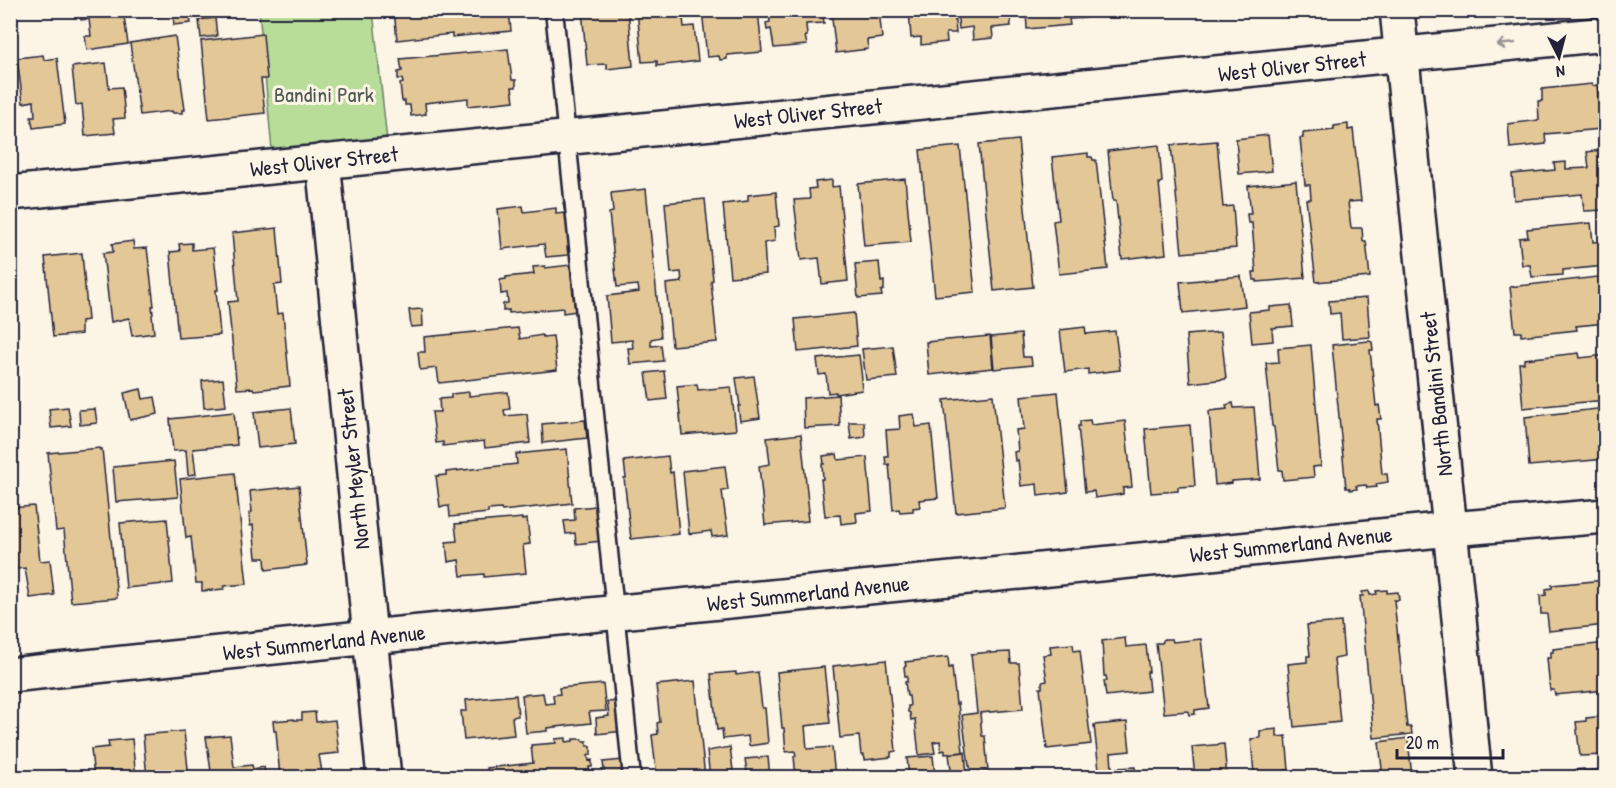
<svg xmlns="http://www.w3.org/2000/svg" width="1616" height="788" font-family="'Patrick Hand',sans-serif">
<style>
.green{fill:#b8dd98;stroke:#6d806a;stroke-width:1.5}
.building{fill:#e3c797;stroke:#22223b;stroke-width:1.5}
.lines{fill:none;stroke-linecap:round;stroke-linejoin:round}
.service-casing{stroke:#22223b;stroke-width:21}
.minor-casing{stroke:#22223b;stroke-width:38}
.tertiary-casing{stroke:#22223b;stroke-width:38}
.secondary-casing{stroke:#22223b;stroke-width:38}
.service{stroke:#fcf5e5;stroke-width:16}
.minor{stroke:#fcf5e5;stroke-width:33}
.tertiary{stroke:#fcf5e5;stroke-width:33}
.secondary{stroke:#fcf5e5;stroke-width:33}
.oneway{stroke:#9a9698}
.labels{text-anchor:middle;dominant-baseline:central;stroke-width:6;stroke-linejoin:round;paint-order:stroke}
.street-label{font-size:22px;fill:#22223b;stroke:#fcf5e5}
.park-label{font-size:22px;fill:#4f5a57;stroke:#fcf5e5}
</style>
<rect width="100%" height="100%" fill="#fcf5e5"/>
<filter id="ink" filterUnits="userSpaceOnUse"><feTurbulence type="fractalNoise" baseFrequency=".0167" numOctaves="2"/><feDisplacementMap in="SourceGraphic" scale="12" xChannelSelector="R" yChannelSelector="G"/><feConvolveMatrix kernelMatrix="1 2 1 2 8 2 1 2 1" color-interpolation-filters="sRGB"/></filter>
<g filter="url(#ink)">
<polygon class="green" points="259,11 373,11 388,150 273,161"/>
<g class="building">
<polygon points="79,10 123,10 128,44 87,50 85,36 91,36 89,19 81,20"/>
<polygon points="155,10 189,10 191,23 174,25 173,15 155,17"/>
<polygon points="222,10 238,10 238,16 222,17"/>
<polygon points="394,10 509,10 511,31 452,37 452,34 397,40"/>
<polygon points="582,10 628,10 633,66 607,69 607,64 587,65"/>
<polygon points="637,10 682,10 684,27 694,26 698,61 657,66 657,61 642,62"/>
<polygon points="702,10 758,10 762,52 727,55 727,59 720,60 719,56 707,57"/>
<polygon points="769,10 822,10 824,23 806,24 807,36 805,36 807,45 774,48 771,29 767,30 766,23 770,22"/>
<polygon points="831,10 879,10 882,38 867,40 868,49 836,53"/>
<polygon points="909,10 954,10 956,33 946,33 947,42 921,45 921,37 911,38"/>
<polygon points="957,10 1010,10 1011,26 992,28 993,38 973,40 972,27 959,29"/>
<polygon points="1026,10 1084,10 1085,18 1069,19 1070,25 1027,29"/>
<polygon points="215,18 217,36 201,38 199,20"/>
<polygon points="263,34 267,79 261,79 265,113 209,119 201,41"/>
<polygon points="175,36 185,110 182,110 182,113 173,113 172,111 140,115 130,43"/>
<polygon points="508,49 512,80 516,80 516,87 512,87 514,101 468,106 468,98 425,103 426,114 411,116 410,105 405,105 405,101 402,101 400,84 403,83 402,79 398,79 398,72 402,71 400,59"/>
<polygon points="43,55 44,60 57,58 65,124 33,128 31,117 35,117 34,101 23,103 17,58"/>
<polygon points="106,63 109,88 122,87 125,118 113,119 115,133 85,136 82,104 76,105 72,67"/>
<polygon points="1592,84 1592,86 1597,85 1601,129 1545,134 1546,144 1510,148 1508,124 1539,120 1538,101 1542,101 1542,89"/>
<polygon points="1348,124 1348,130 1353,129 1361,201 1348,202 1351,228 1362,228 1363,241 1366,241 1370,277 1316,282 1306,199 1311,199 1310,185 1305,185 1300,138 1303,138 1303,133 1334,130 1334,126"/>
<polygon points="1268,135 1272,171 1239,174 1236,139"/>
<polygon points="1018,140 1033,287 994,291 979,144"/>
<polygon points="1217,141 1223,207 1233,206 1236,248 1182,253 1171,145"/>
<polygon points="1159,145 1162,182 1159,183 1166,254 1122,259 1116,201 1113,201 1108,151"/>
<polygon points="960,146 975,292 935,296 920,150"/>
<polygon points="1601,149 1606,149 1606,210 1584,211 1582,194 1514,200 1512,174 1555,170 1554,163 1566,162 1566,169 1589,168 1587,152 1602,150"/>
<polygon points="1088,153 1088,157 1092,157 1093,160 1096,160 1108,269 1059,274 1053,221 1059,220 1052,157"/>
<polygon points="905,179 911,242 864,246 858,184"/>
<polygon points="832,180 832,187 839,186 848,281 822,284 819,258 801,260 794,200 810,199 809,189 816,188 815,182"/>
<polygon points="1296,181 1305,278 1257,282 1257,280 1254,280 1253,272 1256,272 1252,223 1248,223 1247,214 1251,214 1248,186"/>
<polygon points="646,189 661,337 651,339 651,346 661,345 663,361 630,364 628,348 633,348 632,340 611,342 607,296 639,292 638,285 617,287 609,213 613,212 611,193"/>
<polygon points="776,192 779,226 774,227 775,241 764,243 766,274 730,277 723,204 748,201 748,195"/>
<polygon points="705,199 713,280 711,281 717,342 672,346 666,284 682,282 681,272 671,273 665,203"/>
<polygon points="571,202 576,246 567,247 568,255 546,257 544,244 502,249 498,209 523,206 524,212 556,208 556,214 565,213 563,203"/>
<polygon points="1591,223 1593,242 1606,241 1606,266 1563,270 1563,275 1532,277 1530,265 1522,265 1519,238 1528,237 1527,229"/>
<polygon points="277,228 282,284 274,285 277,314 283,313 290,386 254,390 253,388 237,389 228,302 238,301 232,233"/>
<polygon points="133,241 134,249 147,248 154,306 152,306 153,314 152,315 154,333 132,336 129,318 111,322 103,253 113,252 112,244"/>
<polygon points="192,243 192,250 213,248 218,290 216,290 220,335 178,338 170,252 180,251 179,244"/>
<polygon points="82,253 88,320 81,321 81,334 53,337 45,257"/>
<polygon points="879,262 881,282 884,281 884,290 881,291 882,296 858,298 855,264"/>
<polygon points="570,265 574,304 576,304 577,311 563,313 563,308 509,313 509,310 503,311 503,304 508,303 507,293 501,294 500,280 506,279 506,277 534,274 533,267 545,266 545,268"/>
<polygon points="1241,276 1245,306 1183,313 1180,282"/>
<polygon points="1606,276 1606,323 1576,326 1577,330 1521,336 1521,332 1515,332 1510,287"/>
<polygon points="1367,298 1370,337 1342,339 1340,313 1330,314 1329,301"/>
<polygon points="1291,305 1293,326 1272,328 1273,341 1252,343 1249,312 1270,310 1270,307"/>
<polygon points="422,309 423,326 411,327 409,310"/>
<polygon points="854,313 857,346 798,352 795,319"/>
<polygon points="1085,327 1086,334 1115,331 1120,370 1088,374 1088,369 1065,372 1060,330"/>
<polygon points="518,328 520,339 542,335 543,337 553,336 557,370 439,383 437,368 420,370 418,352 425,352 424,337"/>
<polygon points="1221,332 1226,379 1190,383 1186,335"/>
<polygon points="1021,334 1023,357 1031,357 1032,365 994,369 991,337"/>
<polygon points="990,336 993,368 929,375 926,342"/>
<polygon points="1369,341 1372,342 1373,350 1370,350 1376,406 1379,405 1381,419 1377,419 1382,474 1387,474 1388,482 1376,484 1377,487 1367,488 1366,485 1356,486 1357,489 1350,490 1350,488 1346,488 1332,345"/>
<polygon points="1311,345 1321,466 1313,467 1314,477 1283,480 1282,470 1279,470 1274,427 1272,426 1266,363 1279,362 1278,348"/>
<polygon points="893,346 897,377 866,380 862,349"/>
<polygon points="1579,353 1580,358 1606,355 1606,400 1523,408 1519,363 1524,363 1524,359"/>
<polygon points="859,355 862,379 861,379 862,390 836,394 836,392 828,393 826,374 819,375 817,359"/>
<polygon points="664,371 667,399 650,401 646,373"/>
<polygon points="754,376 760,418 740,421 738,406 740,406 736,378"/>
<polygon points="223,379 226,406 204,408 202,381"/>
<polygon points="697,384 698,390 731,387 736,430 682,435 677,386"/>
<polygon points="141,389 143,399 155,397 158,414 130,420 124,393"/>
<polygon points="469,392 469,396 508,392 510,409 504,410 505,416 527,414 530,443 485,448 484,441 443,446 443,442 436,443 432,412 440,412 439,399 451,398 451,394"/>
<polygon points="1058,392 1068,492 1038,496 1037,484 1021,486 1018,460 1015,461 1014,452 1018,451 1016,430 1024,429 1021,396"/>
<polygon points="838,395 840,426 804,428 803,398"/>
<polygon points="993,395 1005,508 956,513 944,400"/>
<polygon points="1233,403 1234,408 1254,407 1260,479 1232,481 1232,483 1215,485 1209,411 1227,409 1226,405"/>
<polygon points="68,407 71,426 51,428 49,409"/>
<polygon points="291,408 295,444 258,448 254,412"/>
<polygon points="1606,408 1606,459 1529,466 1525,417"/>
<polygon points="95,409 97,423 80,425 79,410"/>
<polygon points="234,412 237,445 193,449 196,474 188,475 186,450 173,451 170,419"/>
<polygon points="914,414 916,427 931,425 938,498 919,500 920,507 913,508 913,511 900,512 899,509 893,510 889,464 886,465 885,456 888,456 886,430 900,429 899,416"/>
<polygon points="585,420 587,438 543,443 542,424"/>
<polygon points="1090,420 1091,425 1125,421 1132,487 1123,488 1123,494 1095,498 1094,491 1085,492 1078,426 1080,426 1080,421"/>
<polygon points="849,422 864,422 865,437 851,439"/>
<polygon points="1190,425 1195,486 1178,487 1178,491 1151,493 1145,429"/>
<polygon points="801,434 809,512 807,512 808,521 765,525 759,466 770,464 767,438"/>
<polygon points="100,448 100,450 102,449 117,598 71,602 64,530 56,531 48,453"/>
<polygon points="567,449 572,503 502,511 501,509 488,510 488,513 450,517 449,506 440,507 436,476 446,475 446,472 517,464 516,454"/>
<polygon points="837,454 838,460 867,457 872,511 856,513 857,522 841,524 840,515 825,516 821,479 823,479 822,464 824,464 823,456"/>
<polygon points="668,456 670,473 673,472 679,534 631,539 624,478 626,478 624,461"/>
<polygon points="174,461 178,497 116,502 113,467"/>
<polygon points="725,466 728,490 722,491 728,535 712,537 711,531 689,534 683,471"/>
<polygon points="235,473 247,584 224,586 224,589 202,591 202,583 196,583 191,537 186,538 180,479"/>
<polygon points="299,486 307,565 266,570 265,558 256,558 253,525 250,526 249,513 252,512 250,491"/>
<polygon points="34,506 40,561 50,560 54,595 30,598 25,568 10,570 10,508"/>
<polygon points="597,506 601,541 576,544 575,533 566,534 564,521 575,520 574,508"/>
<polygon points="522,518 522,520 527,519 530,544 523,545 526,573 484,577 484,574 461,576 459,560 448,562 446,542 457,541 455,524"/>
<polygon points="167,519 173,583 126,588 120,523"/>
<polygon points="1604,573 1606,573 1606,625 1549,631 1547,614 1541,614 1540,596 1546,595 1546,589 1552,588 1552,585 1605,580"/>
<polygon points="1387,590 1387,593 1398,592 1399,600 1394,600 1407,727 1411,727 1412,734 1374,738 1360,596 1363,596 1362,592 1369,591 1370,595 1377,594 1376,591"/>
<polygon points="1341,622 1344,657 1334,659 1340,722 1294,727 1288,664 1307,662 1307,656 1310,656 1307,625"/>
<polygon points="1125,638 1126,647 1146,645 1149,672 1147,672 1149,691 1106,696 1104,681 1107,681 1106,676 1104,676 1102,641"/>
<polygon points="1164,639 1172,639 1173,642 1201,639 1209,708 1195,710 1195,714 1189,715 1188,711 1164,713 1156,643 1162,643"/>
<polygon points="1606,643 1606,690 1555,695 1554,690 1550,690 1547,658 1551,658 1551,652 1553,652 1553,649"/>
<polygon points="1073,644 1074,651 1080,650 1091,744 1047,749 1040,688 1042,688 1042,682 1047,681 1043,655 1051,654 1050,646"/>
<polygon points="990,652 990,653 1010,652 1011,663 1019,663 1023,709 980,713 982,736 985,736 988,771 971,773 970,766 969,766 962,715 977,713 971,654"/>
<polygon points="948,657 949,668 952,667 956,704 958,703 963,752 945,754 945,750 941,751 940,741 933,742 935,753 919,755 915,719 911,720 910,713 908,712 908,706 910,706 909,696 907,696 905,682 907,682 907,676 905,676 904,667 906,666 905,662"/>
<polygon points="886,660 896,751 891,752 891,757 865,760 864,755 861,755 859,736 840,738 833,666"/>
<polygon points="824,667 830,723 805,726 807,749 832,747 835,778 796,778 794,756 796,756 795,751 786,752 784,728 782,728 777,672"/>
<polygon points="736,672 736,675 758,672 762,708 765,708 768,743 749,746 748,736 723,739 722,729 717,730 711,674"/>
<polygon points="695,681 705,778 657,778 652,735 658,734 657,723 660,722 656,685"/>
<polygon points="603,684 606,711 589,712 591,723 547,728 547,731 526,733 522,695 543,693 545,704 554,703 553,695 560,694 559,688"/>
<polygon points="516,695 518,716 512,717 514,735 464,740 461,711 467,711 466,700"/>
<polygon points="620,701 624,731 597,734 596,718 609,716 607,702"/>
<polygon points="315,712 316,722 335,720 339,753 319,755 323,778 280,778 276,731 274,731 273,721 294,719 294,720 302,720 302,713"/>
<polygon points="1606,716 1606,755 1580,756 1576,722 1586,721 1586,718"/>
<polygon points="1127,722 1130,751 1111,753 1112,769 1099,770 1094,725"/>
<polygon points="1277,729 1277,737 1286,736 1289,770 1254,774 1251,739 1260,738 1260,731"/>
<polygon points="184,731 189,778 147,778 143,735"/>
<polygon points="230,735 234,767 252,765 253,769 264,767 266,778 212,778 206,737"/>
<polygon points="566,738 566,742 573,741 573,739 582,739 583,741 587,741 587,746 591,746 591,755 588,755 589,761 592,760 592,767 589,767 590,773 592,773 593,778 488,778 487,768 533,763 531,745 556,743 555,739"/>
<polygon points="1408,738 1412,778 1369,778 1368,770 1382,769 1379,742"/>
<polygon points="132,739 136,778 94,778 91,749 109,747 108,741"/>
<polygon points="1224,744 1227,778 1195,778 1192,747"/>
<polygon points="730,747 734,778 710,778 707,751"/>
<polygon points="965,752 967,778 952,778 949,754"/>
<polygon points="933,756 935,776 926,778 909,778 907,758"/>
<polygon points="768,757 770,778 748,778 745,759"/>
<polygon points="623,760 625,778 605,778 603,762"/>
<polygon points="1135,767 1136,778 1116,778 1116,768"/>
<polygon points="1584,769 1585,771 1606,769 1606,778 1576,778 1575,770"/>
<polygon points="64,770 65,778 28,778 27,773"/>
</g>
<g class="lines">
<g class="service-casing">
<polyline id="service" points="554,10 632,778"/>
</g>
<g class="minor-casing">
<g id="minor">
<polyline points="323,161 384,778"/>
<polyline points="10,193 1606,34"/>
<polyline points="1450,529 1475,778"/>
</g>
</g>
<g class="tertiary-casing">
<polyline id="tertiary" points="1397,10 1450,529"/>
</g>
<g class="secondary-casing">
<polyline id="secondary" points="10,675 370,637 1450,529 1606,516"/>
</g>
<use href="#service" class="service"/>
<use href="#minor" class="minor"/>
<use href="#tertiary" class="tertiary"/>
<use href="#secondary" class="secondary"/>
</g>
<defs><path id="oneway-shaft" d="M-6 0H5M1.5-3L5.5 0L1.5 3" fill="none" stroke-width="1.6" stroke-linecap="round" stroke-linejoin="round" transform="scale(1.5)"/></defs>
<use class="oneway" href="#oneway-shaft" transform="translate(1506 44) rotate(174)"/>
</g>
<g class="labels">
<g class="street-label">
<text transform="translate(1292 66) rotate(-6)">West Oliver Street</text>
<text transform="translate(808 113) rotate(-6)">West Oliver Street</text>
<text transform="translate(324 161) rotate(-6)">West Oliver Street</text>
<text transform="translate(1436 394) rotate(-96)">North Bandini Street</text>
<text transform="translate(353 469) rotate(-96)">North Meyler Street</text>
<text transform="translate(1291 544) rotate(-6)">West Summerland Avenue</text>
<text transform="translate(808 593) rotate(-6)">West Summerland Avenue</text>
<text transform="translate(324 642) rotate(-6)">West Summerland Avenue</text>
</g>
<g class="park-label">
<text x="324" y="94">Bandini Park</text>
</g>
</g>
<rect width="1616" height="788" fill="none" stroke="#fcf5e5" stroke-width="36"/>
<rect x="18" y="18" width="1580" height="752" fill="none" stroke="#22223b" stroke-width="2" filter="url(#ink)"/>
<g transform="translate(1559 57) rotate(174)" stroke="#fcf5e5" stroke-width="4.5" paint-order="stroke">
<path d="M0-4.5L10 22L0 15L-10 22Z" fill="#22223b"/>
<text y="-9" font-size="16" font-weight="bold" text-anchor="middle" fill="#22223b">N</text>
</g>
<path d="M1397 749v9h106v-9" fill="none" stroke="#22223b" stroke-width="3"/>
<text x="1406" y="749" font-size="18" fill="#22223b" stroke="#fcf5e5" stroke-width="4.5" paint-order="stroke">20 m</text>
</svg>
